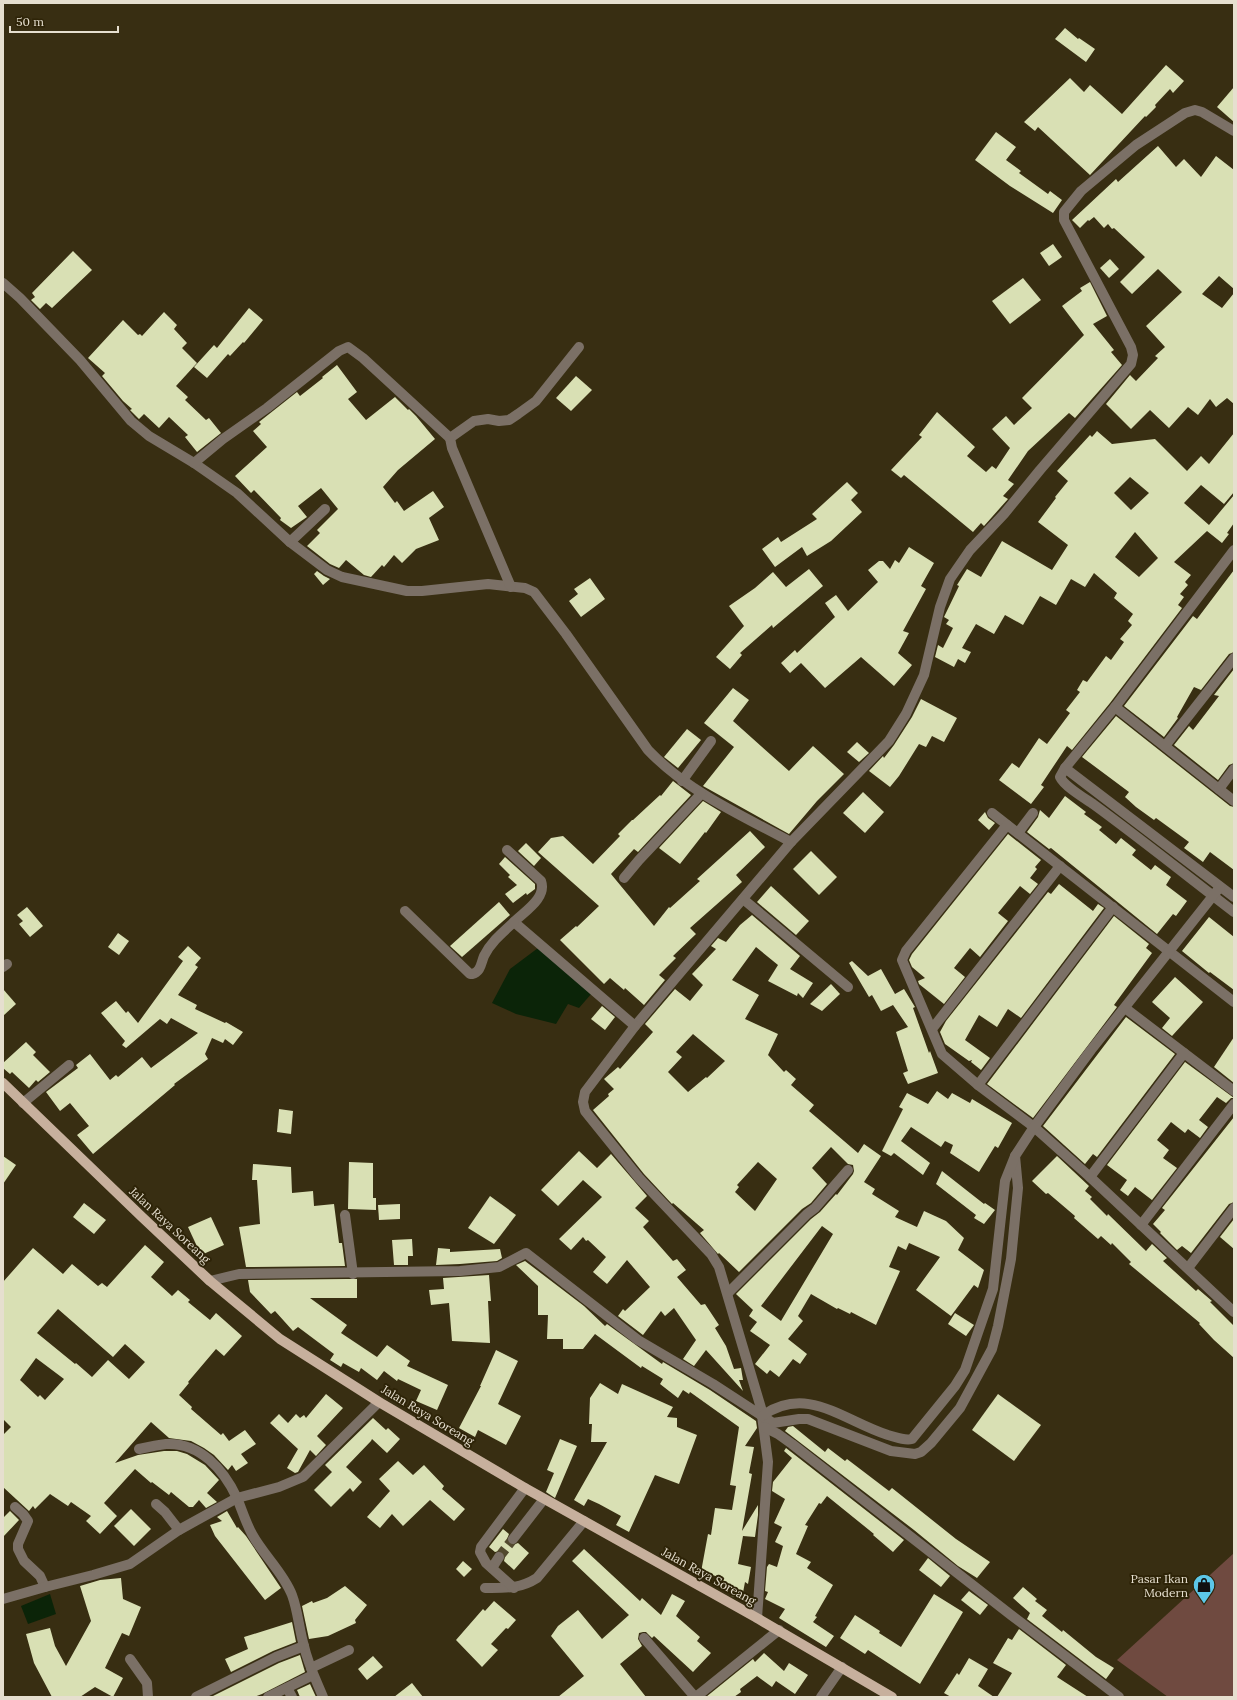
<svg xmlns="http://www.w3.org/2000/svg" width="1237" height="1700" font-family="Lora,serif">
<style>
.green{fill:#6f4a40}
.water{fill:#0b2408}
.building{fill:#d9e0b4;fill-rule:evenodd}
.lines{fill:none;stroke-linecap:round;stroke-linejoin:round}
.minor-tunnel{stroke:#52492e;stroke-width:10;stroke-dasharray:10 5;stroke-linecap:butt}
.minor{stroke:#7b7066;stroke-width:10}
.major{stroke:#c7b09d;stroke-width:10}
.labels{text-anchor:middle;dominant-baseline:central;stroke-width:4;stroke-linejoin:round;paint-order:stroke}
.street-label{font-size:12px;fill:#e6dfcf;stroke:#2e2408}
.poi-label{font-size:12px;fill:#e6dfcf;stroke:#2e2408;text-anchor:end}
</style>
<rect width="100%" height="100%" fill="#382e12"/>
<polygon class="green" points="1234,1553 1234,1697 1168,1697 1117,1660"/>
<g class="water">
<polygon points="538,948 592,993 579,1008 568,1004 556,1024 516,1014 492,1003 510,969"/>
<polygon points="50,1594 56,1614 28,1624 21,1606"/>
</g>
<g class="building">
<polygon points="1065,28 1078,39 1079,38 1095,49 1086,62 1055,39"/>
<polygon points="1166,65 1184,81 1173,93 1170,89 1155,105 1156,107 1146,117 1145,116 1090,175 1038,127 1035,131 1024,122 1070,78 1084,92 1090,85 1122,114"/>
<polygon points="1234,87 1234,122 1217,107"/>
<polygon points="996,132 1016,147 1006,160 1021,171 1019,173 1048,194 1050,191 1062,200 1053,213 1010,186 975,160"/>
<polygon points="1158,146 1176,167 1184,159 1201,177 1216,156 1234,170 1234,289 1219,276 1202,294 1222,308 1234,293 1234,404 1227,398 1216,407 1210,399 1198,415 1188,407 1169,428 1150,410 1131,429 1106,404 1130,375 1136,381 1158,358 1155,356 1165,347 1146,326 1182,292 1158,269 1132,294 1120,282 1145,257 1114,228 1112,229 1108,224 1104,228 1094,217 1089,221 1088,220 1080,228 1072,220 1116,179 1118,182"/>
<polygon points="1053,244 1062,257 1049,266 1040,253"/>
<polygon points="73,251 92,270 52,308 46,303 40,309 31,300 35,297 32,293"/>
<polygon points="1110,259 1119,269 1109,278 1100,268"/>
<polygon points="1023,278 1041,300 1010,324 992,301"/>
<polygon points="1090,282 1107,316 1093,324 1114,350 1111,352 1122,365 1075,418 1069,413 1028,451 1008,480 1014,484 1003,496 1008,499 984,526 981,523 973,532 904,475 901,478 891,470 922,437 919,435 937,412 975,447 967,456 986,472 992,466 996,469 1010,448 992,429 1006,416 1014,425 1032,408 1022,398 1084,335 1062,306 1082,291 1080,288"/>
<polygon points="249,308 263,320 244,343 243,342 230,356 228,354 207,378 194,367 214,345 217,348"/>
<polygon points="164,312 177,325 174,329 187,343 182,348 197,363 176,386 188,397 185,400 206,420 209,418 221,433 197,452 185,437 188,435 169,417 159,428 144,414 139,419 130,410 132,409 123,401 102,376 105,373 88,358 123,320 138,335 140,334 142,336"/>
<polygon points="337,365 357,392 348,399 366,420 395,397 408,410 409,409 416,416 435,439 398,470 383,487 395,503 397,501 404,511 433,491 444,507 429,518 439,540 416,549 402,563 394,555 384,567 382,565 371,577 364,575 346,560 339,568 330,564 307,546 320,533 317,530 338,509 321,488 298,506 307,517 291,528 280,520 281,518 254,490 251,493 235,476 267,447 253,431 261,424 259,422 297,392 300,396 323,378 322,377"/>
<polygon points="576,376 592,390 571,411 556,398"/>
<path d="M1097,431L1112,444L1155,439L1187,471L1201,456L1209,464L1234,433V492L1224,504L1201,485L1184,503L1209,525L1234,495V523L1227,533L1229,534L1222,543L1207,531L1174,562L1191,575L1185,582L1188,585L1180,594L1184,597L1178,605L1182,608L1110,703L1072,750L1067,746L1041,785L1044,787L1031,804L999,780L1012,763L1019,768L1039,738L1047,744L1070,713L1066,710L1080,692L1077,690L1083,680L1087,682L1106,656L1111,660L1124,642L1120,639L1132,625L1128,621L1133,614L1114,598L1117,593L1094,573L1085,587L1071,579L1056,605L1040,596L1023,625L1005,615L994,634L976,624L962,648L971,652L965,663L958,659L954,667L935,657L938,645L943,648L953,628L946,624L949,620L944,617L959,586L957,585L967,569L981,577L1002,541L1052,570L1068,545L1038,522L1056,498L1055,497L1068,481L1057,471L1090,435L1092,437ZM1130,477L1149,493L1131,510L1114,493ZM1135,532L1158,558L1139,577L1115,557Z"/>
<polygon points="847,482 858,493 851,500 862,512 831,541 807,556 802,547 775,567 762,549 778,537 781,542 817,519 812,514"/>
<polygon points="909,547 934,563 921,586 926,589 903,631 909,633 898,653 912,665 894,686 861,657 825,688 801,663 790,673 781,663 795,650 797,653 835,617 825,603 836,595 848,611 878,582 868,570 879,561 883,561 890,569 895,560 899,563"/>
<polygon points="809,569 823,586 773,628 772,625 740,653 742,655 730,669 716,657 744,626 729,606 755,588 773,572 786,587"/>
<polygon points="1234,570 1234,652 1229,654 1201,690 1194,687 1177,717 1178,718 1164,737 1124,706 1193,616 1197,619"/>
<polygon points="317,571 324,576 330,579 323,585 314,574"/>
<polygon points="590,578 605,599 581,617 569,601 578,594 574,589"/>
<polygon points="1234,669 1234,763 1229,765 1218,780 1174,745 1189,726 1193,730 1219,696 1214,695"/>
<polygon points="733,688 749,700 733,721 789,771 813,746 844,774 817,801 789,834 703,786 734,747 704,723"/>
<polygon points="921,699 957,718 944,742 932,736 926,747 919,744 899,776 890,787 869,771 883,756 884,758 894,745 912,717"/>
<polygon points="1116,716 1230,806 1234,807 1234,870 1210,852 1203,862 1184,848 1189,842 1156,818 1154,820 1136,807 1125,797 1129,792 1082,757"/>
<polygon points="687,729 701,740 678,768 664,757"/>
<polygon points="857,742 869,753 859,762 847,752"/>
<polygon points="673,781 691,795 638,852 634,849 611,874 654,926 669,907 670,908 700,881 697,879 750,831 765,847 736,875 742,882 690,928 696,934 673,956 676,958 659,975 665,980 644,1005 625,988 624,990 610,978 604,984 560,940 576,926 577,927 599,906 538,852 551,838 563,836 593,864 620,836 618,834 632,820 633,820 660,795 661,796"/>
<polygon points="863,792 884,812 865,833 843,813"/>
<polygon points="1065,796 1086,812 1084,814 1102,827 1099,830 1116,844 1121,838 1136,850 1132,855 1151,870 1155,865 1171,877 1166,885 1187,901 1176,916 1173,914 1157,934 1051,848 1049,849 1027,832 1038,817 1040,810 1049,818"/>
<polygon points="703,801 721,812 706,833 705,832 680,864 659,848"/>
<polygon points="985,812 988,818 995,823 989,830 978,820"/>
<polygon points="1008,834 1041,860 1035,867 1037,869 1030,878 1038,884 1030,894 1020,886 998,913 1008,921 980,957 970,948 954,968 965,977 944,1004 919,984 918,981 925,978 912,967 909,960 912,954"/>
<polygon points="526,843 541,858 534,866 518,851"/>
<polygon points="811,851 837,877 819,895 793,869"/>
<polygon points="505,857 535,884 535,889 527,895 526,893 513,903 505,894 517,885 508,877 510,875 499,864"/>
<polygon points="1059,884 1093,911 1098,904 1104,908 1021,1018 1008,1009 997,1027 979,1015 965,1040 990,1058 981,1070 971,1062 972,1060 969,1061 945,1044 940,1032 946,1021 1048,892 1051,894"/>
<polygon points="771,886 809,921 796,935 757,902"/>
<polygon points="499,902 510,915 462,957 450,946"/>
<polygon points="27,907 43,926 30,937 19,924 23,921 17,915"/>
<path d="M752,915L800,956L790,969L813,983L803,998L798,993L797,996L768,981L778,965L756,947L732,980L759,995L745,1019L778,1034L768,1055L784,1072L786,1070L796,1079L791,1085L814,1105L809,1111L858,1153L864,1144L881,1156L864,1182L875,1189L872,1194L899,1211L895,1217L917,1227L924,1211L946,1221L964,1238L958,1250L984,1270L978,1288L974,1285L951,1316L916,1290L940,1257L909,1243L906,1250L898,1246L889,1267L900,1271L876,1325L851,1312L850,1314L838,1308L837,1309L811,1294L798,1316L803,1321L788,1339L807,1354L800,1364L793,1359L779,1377L770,1370L767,1374L755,1364L770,1345L750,1331L757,1322L749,1316L753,1310L736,1294L811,1219L820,1212L836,1194L837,1195L853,1174L854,1171L853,1165L848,1164L831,1147L812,1168L827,1184L811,1203L802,1209L739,1272L719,1253L718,1254L700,1233L704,1230L673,1203L672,1204L644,1174L593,1110L609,1096L608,1094L614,1089L604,1079L618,1067L620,1069L653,1032L645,1024L675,989L690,1001L703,985L692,974L716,949L711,946L718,938L726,942L740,925ZM693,1034L725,1061L707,1078L706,1077L688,1092L668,1072L682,1057L676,1052ZM758,1162L777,1179L755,1211L735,1192L739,1187L737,1185ZM822,1226L833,1234L781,1321L761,1306Z"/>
<polygon points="1114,916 1149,944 1146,948 1152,953 1114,1005 1117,1007 1033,1118 987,1084"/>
<polygon points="1209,917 1234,937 1234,990 1210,972 1209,973 1182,951"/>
<polygon points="118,933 129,941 119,955 108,947"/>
<polygon points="188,946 201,958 195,965 198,967 178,995 197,1005 195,1009 225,1023 226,1022 243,1032 233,1045 225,1039 223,1043 212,1038 205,1054 208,1059 174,1084 175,1085 93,1154 77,1135 89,1126 70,1103 60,1111 46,1092 78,1068 76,1065 90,1054 110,1080 116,1075 118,1077 142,1057 151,1068 198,1033 171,1018 167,1024 160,1019 126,1048 122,1045 125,1041 101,1013 116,1001 126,1013 128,1011 138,1023 183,961 178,957"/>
<polygon points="852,961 868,976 881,969 895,994 904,989 915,1007 913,1008 929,1053 930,1051 938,1073 908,1084 903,1073 908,1071 896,1032 908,1027 893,1005 881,1011 872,995 869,997 849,963"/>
<polygon points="1175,977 1203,1002 1172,1036 1162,1028 1170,1018 1152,1002"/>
<polygon points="831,984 840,994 822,1011 810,1004"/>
<polygon points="3,989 16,1004 3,1016"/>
<polygon points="602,1006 615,1017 605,1030 591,1019"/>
<polygon points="1126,1017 1175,1054 1097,1157 1093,1154 1085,1164 1043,1126"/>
<polygon points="1234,1037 1234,1083 1214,1067"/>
<polygon points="26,1042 36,1052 33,1055 50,1072 38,1082 36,1080 29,1088 12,1072 10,1074 3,1068 3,1063"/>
<polygon points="1185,1062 1234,1098 1231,1098 1226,1103 1217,1097 1199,1120 1208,1127 1200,1138 1188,1129 1185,1133 1171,1122 1157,1140 1169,1150 1163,1158 1177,1168 1152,1200 1135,1187 1128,1196 1120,1190 1127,1180 1107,1165"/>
<polygon points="937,1091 948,1099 952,1093 970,1103 972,1099 1012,1123 998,1148 995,1146 979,1172 950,1153 953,1145 945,1141 941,1147 911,1127 901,1141 930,1163 923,1175 894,1153 891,1156 882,1151 903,1109 899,1107 907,1093 928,1104"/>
<polygon points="279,1109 293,1111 291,1134 277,1132"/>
<polygon points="1234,1117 1234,1202 1229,1204 1191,1253 1182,1246 1177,1250 1160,1233 1161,1232 1153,1224 1165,1210 1162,1208"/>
<polygon points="579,1151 597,1168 611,1154 647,1196 635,1208 649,1221 643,1227 673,1261 677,1259 686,1270 677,1277 701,1305 705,1304 719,1325 715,1328 726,1346 734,1369 741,1368 743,1380 739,1380 743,1391 706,1350 694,1366 683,1359 696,1340 674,1308 665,1316 661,1311 643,1335 618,1316 623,1309 625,1311 650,1287 627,1260 607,1284 593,1272 606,1257 588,1240 586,1241 583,1237 571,1250 559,1239 602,1197 583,1180 558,1206 541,1190"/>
<polygon points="3,1156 16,1165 3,1184"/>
<polygon points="1057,1156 1089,1186 1085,1191 1092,1197 1090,1199 1107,1216 1108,1214 1146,1251 1152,1244 1167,1258 1163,1261 1196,1291 1198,1289 1212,1301 1210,1302 1234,1326 1234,1358 1214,1340 1199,1324 1200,1323 1129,1264 1131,1262 1112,1243 1111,1245 1101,1236 1098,1239 1074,1218 1075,1216 1048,1193 1046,1194 1032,1181"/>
<polygon points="349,1162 373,1163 373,1198 376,1198 376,1210 348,1209"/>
<polygon points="253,1164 291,1167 292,1193 313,1191 314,1206 334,1204 339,1243 342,1243 345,1266 246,1267 239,1227 260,1224 257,1180 252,1180"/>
<polygon points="942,1171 984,1204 985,1203 995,1210 984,1224 974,1218 976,1215 936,1184"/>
<polygon points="490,1196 516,1215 494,1244 468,1228"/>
<polygon points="84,1203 106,1220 94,1234 73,1217"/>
<polygon points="400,1204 400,1219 379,1220 378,1205"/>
<polygon points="211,1217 224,1245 201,1255 188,1227"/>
<polygon points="1234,1219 1234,1249 1220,1237"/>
<polygon points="412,1239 413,1256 408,1256 408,1265 394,1265 392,1240"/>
<path d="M145,1245L164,1262L151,1277L172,1296L178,1290L190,1300L188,1302L210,1320L216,1313L242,1336L224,1356L216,1349L188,1382L189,1383L179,1395L192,1407L191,1409L221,1435L223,1433L229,1441L245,1430L256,1444L241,1454L248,1463L236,1471L232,1465L228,1470L214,1455L204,1448L191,1441L169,1438L151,1422L115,1463L138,1455L164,1451H177L187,1454L205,1465L219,1480L207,1493L217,1502L206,1508L199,1500L193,1507H189L171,1492L169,1495L152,1482L151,1483L135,1469L104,1503L117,1516L100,1534L86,1521L91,1516L71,1502L68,1506L50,1494L35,1509L33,1506L29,1511L3,1487V1435L11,1427L3,1419V1282L33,1248L63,1274L72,1264L98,1286L102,1283L107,1287ZM58,1309L113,1357L125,1344L145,1362L129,1379L108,1360L92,1377L76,1363L75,1364L37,1333ZM36,1358L64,1379L45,1400L40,1395L38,1397L20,1380Z"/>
<polygon points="438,1248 450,1249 450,1252 500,1249 502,1258 497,1261 460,1264 436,1265"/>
<polygon points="525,1261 584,1306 605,1326 607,1324 662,1364 663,1362 710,1390 756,1421 757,1428 745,1446 754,1447 749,1473 752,1474 742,1531 758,1505 758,1515 755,1537 743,1536 738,1564 751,1567 748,1584 745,1582 742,1598 731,1596 732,1586 722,1584 723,1578 701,1572 708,1534 711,1535 715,1508 732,1510 736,1486 730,1485 739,1427 690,1392 689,1394 683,1390 678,1398 660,1384 663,1379 642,1366 641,1368 595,1334 583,1349 563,1349 563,1339 547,1339 548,1315 538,1315 538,1286 516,1265"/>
<polygon points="489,1275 491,1301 488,1301 490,1343 452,1341 449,1303 431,1305 429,1290 444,1289 443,1278"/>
<polygon points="346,1279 357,1279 357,1298 310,1298 347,1325 341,1333 377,1357 387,1345 410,1361 407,1366 448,1385 437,1410 416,1401 421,1390 398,1379 397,1381 384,1371 377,1380 361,1368 359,1372 343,1363 341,1367 330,1360 334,1354 298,1327 293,1331 275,1311 271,1314 250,1292 248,1280"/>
<polygon points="955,1313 974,1325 966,1336 948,1324"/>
<polygon points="496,1350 518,1361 498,1404 521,1416 506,1445 478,1430 475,1437 459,1428 481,1386 480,1386"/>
<polygon points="600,1383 618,1394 622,1384 673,1407 667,1417 677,1418 677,1427 697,1435 679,1484 655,1475 629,1532 616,1525 621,1516 599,1504 588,1499 584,1506 574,1500 607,1442 591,1442 592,1424 589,1424 590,1398"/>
<polygon points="326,1394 343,1408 317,1436 326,1445 316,1456 310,1450 298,1472 295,1473 287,1468 298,1449 270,1423 279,1414 288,1423 296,1414 300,1418 304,1415 306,1418"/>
<polygon points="998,1394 1041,1425 1014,1461 972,1430"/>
<polygon points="373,1418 386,1430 388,1428 400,1439 387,1453 372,1439 371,1441 346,1467 362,1482 353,1492 350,1488 331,1507 314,1490 332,1472 325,1465"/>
<polygon points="793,1426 825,1452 828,1448 845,1461 847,1459 889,1491 892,1488 956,1539 990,1562 977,1578 958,1566 914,1530 785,1431 788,1427"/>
<polygon points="560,1439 577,1446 555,1498 546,1492 554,1473 547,1470"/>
<polygon points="786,1448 904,1540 893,1552 873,1535 874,1534 827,1496 821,1504 819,1503 805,1525 808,1526 796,1554 811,1562 807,1568 833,1585 815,1616 817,1617 813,1622 834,1636 826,1647 779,1618 785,1609 765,1599 768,1592 765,1591 767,1567 769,1564 777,1567 783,1546 775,1542 782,1527 774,1523 785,1499 772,1491 773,1482 792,1458 784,1451"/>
<polygon points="398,1461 413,1475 424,1465 444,1486 442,1489 465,1509 454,1521 430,1500 403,1526 392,1514 380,1528 367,1517 390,1491 379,1479"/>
<polygon points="131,1509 151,1529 134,1546 114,1526"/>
<polygon points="10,1511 19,1520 3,1537 3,1518"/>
<polygon points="227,1511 237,1528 238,1527 246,1536 281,1588 265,1600 215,1536 210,1525 222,1521 217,1517"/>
<polygon points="503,1529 509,1534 507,1539 509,1544 513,1545 518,1543 529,1553 514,1570 504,1561 505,1557 503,1552 499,1551 495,1552 489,1547"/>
<polygon points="584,1549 640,1601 642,1598 661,1615 672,1594 685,1601 676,1616 700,1637 697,1641 711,1653 693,1672 654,1636 652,1638 646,1632 643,1632 639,1633 638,1639 642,1646 620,1664 646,1697 558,1697 584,1676 551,1636 558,1626 578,1610 602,1639 629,1615 572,1561"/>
<polygon points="928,1558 950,1576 941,1587 919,1570"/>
<polygon points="463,1561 472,1569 464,1577 456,1569"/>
<polygon points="121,1578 123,1599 141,1607 129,1636 122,1633 105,1668 123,1678 113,1697 95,1687 80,1697 52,1697 34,1663 26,1634 50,1628 55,1646 66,1666 91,1621 80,1586 100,1580"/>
<polygon points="345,1586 367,1605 355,1620 356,1623 328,1636 309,1639 302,1606 312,1601 313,1603 327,1598"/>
<polygon points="1023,1587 1037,1599 1035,1601 1047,1610 1042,1616 1062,1632 1063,1630 1096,1657 1114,1668 1106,1679 1027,1619 1030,1613 1013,1598"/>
<polygon points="969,1591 988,1605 980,1615 961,1600"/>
<polygon points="934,1594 963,1612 920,1684 868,1650 865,1654 840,1638 855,1615 880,1631 879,1633 901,1647"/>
<polygon points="494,1601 516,1620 508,1629 506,1628 491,1644 498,1650 482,1667 456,1640 483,1609 485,1611"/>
<polygon points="292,1622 296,1642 273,1651 231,1672 225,1659 248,1649 244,1637"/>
<polygon points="1019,1629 1066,1665 1057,1677 1088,1697 997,1697 1012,1673 993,1663 1008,1638 1012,1640"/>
<polygon points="764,1653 784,1671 789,1663 808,1675 795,1694 776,1681 772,1687 757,1676 740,1689 741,1692 734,1697 706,1697 753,1659 755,1662"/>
<polygon points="300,1655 305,1672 262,1694 254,1697 211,1697 279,1663"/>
<polygon points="373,1656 383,1667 367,1680 358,1669"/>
<polygon points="969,1658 988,1669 978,1686 994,1697 951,1697 944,1693 957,1673 959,1675"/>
<polygon points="412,1683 423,1697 394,1697"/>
<polygon points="310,1684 316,1697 300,1697 297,1690"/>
</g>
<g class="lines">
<polyline class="minor-tunnel" points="499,1557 513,1539"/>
<g class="minor">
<path d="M3,283L20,298L80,360L131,421L149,436L194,463L237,493L290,542L327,570L342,577L407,591H422L488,584L525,588L534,592L566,634L648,750C688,792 741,815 791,842L635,1026L585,1092L583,1102L585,1111L639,1178L711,1254L719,1267L761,1408L768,1462L757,1618"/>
<polyline points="194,463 223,439 267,408 339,351 348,347 363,358 450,438"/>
<polyline points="290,542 325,509"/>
<path d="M1234,550L1115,707L1065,768L1060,777C1064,786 1084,798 1093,804C1141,839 1187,876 1234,912"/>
<polyline points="511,587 452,448 450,438 474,421 488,419 499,421 509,420 518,414 536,401 579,347"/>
<polyline points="1115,707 1234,801"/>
<polyline points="1165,746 1234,658"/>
<polyline points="1065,768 1234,897"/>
<polyline points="682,781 711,741"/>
<polyline points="1219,789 1234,769"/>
<polyline points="992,813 1234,1002"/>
<polyline points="1007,825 906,951 902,960 942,1054 978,1085 1034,1127 1090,1177 1234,1312"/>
<polyline points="1018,833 1033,813"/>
<polyline points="791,842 889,741 906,714 924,675 940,607 950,579 970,550 1004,514 1040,470 1131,364 1133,355 1131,347 1064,220 1064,212 1081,191 1136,145 1185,113 1195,110 1202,112 1234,131"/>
<path d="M507,850L541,881C547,898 525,911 514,922L635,1026"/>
<polyline points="624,878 639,860 701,794"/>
<polyline points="743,899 848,987"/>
<path d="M405,911L470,974H472C481,972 481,963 484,956C491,942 502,933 514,922"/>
<polyline points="3,967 7,964"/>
<polyline points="1125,1008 1234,1091"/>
<polyline points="932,1029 1060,866"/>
<polyline points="978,1085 1113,907"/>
<polyline points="23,1103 69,1065"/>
<polyline points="1090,1177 1184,1053"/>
<polyline points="345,1215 353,1274"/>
<polyline points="1141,1225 1234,1104"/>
<polyline points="1188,1268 1234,1208"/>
<polyline points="210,1281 239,1274 460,1271 499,1267 526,1253 638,1340 713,1384 773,1423 799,1419 808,1419 891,1451 915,1454 921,1452 931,1443 960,1408 992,1349 998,1326 1011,1259 1018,1188 1015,1156"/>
<polyline points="728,1293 807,1214 815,1208 848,1170"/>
<path d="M762,1416C807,1384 844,1421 888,1435C896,1437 904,1441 912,1439L955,1386L965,1370L993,1289L1005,1181L1015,1156L1034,1127L1091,1050L1220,887"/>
<polyline points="764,1427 778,1434 792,1444 1011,1615 1119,1697"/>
<path d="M139,1449C148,1447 157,1445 166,1444C200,1442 224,1470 237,1498C242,1510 246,1523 252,1534C264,1556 283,1572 292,1595C298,1611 299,1629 304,1646C308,1664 316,1680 323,1697"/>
<polyline points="156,1504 165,1512 179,1530"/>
<polyline points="15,1507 23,1514 28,1521 18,1544 18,1549 24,1561 40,1576 45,1587"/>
<polyline points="513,1539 544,1499"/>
<polyline points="492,1568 499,1557"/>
<path d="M485,1588C505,1588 520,1589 537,1578L584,1521"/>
<polyline points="514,1588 486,1563 480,1552 481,1547 525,1488"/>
<polyline points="3,1599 45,1587 93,1575 130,1564 179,1530 237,1498 279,1487 303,1477 379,1402"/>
<polyline points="644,1638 695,1697"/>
<polyline points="130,1659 147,1683 148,1697"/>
<polyline points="311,1668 349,1650"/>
<polyline points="287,1688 292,1697"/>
<polyline points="196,1697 276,1657 304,1646"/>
<polyline points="268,1697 313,1675"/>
<polyline points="696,1697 779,1630"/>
<polyline points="821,1697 842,1667"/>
</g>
<polyline class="major" points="3,1083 142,1217 210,1281 280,1339 379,1402 525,1488 757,1618 892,1697"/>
</g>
<defs>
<g id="shop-pin" transform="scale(1.15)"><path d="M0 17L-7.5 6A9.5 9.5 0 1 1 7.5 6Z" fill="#5cc7e8" stroke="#2e2408"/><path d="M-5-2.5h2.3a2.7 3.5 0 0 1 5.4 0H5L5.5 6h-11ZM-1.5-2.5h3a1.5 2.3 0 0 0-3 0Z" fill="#111"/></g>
</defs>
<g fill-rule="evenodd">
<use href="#shop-pin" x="1204" y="1585"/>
</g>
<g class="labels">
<g class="street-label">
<text transform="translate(170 1225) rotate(43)">Jalan Raya Soreang</text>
<text transform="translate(428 1415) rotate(31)">Jalan Raya Soreang</text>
<text transform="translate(709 1576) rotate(29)">Jalan Raya Soreang</text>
</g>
<g class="poi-label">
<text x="1188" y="1578">Pasar Ikan<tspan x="1188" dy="14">Modern</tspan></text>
</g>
</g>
<rect width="1237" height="1700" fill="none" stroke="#e6dfcf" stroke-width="8"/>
<path d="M10 26v6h108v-6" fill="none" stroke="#e6dfcf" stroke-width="2"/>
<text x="16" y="26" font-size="12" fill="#e6dfcf" stroke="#2e2408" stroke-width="3" paint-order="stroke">50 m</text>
</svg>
